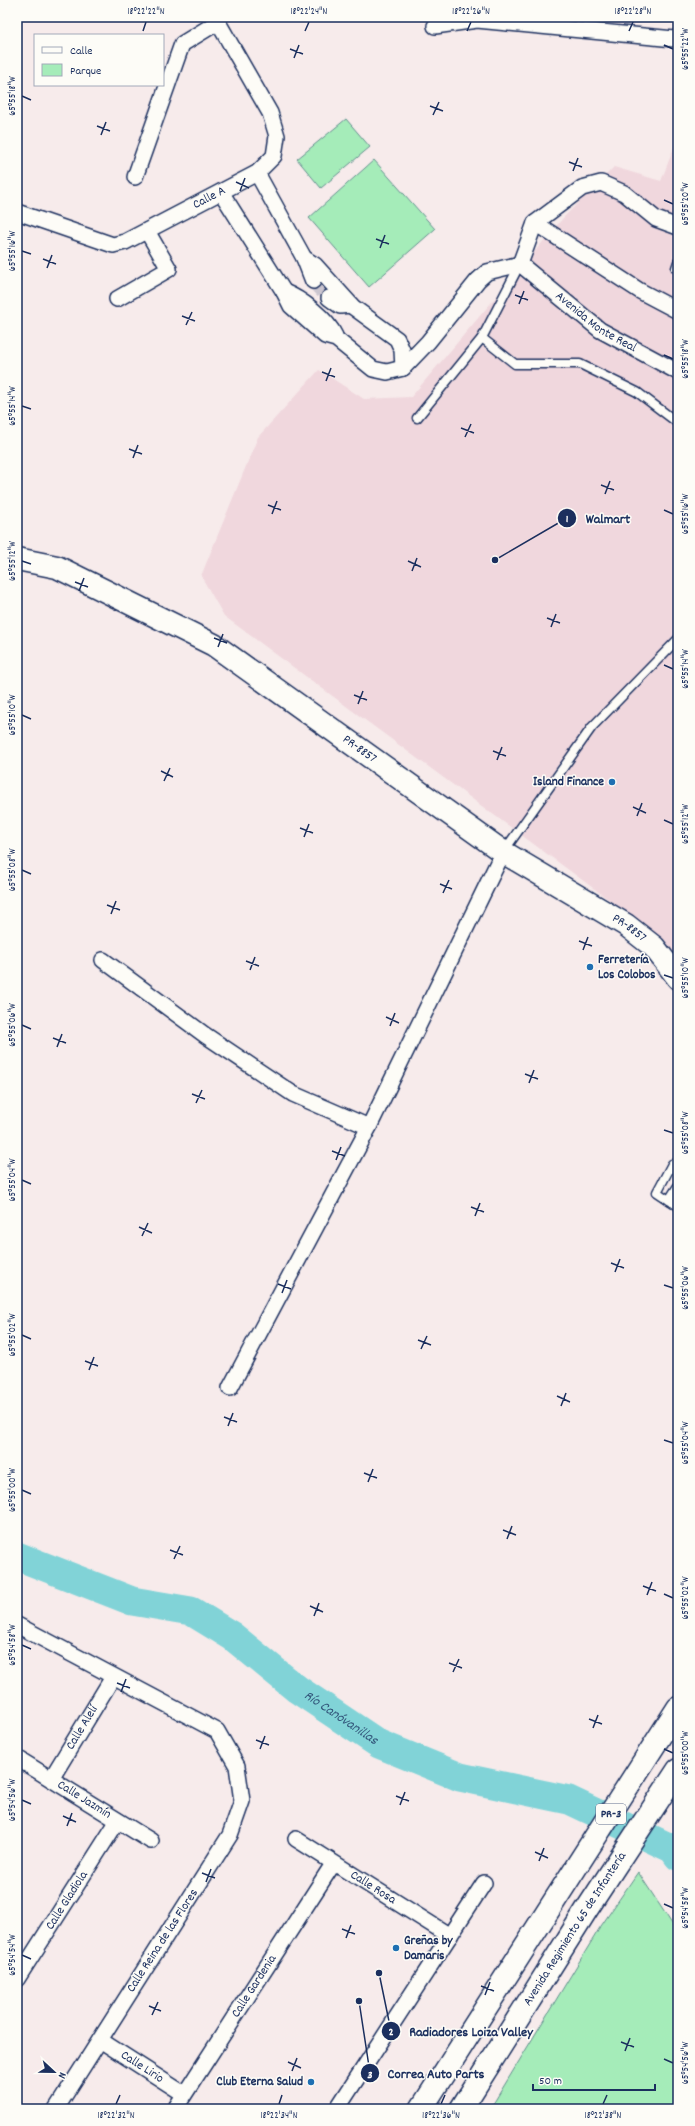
<svg xmlns="http://www.w3.org/2000/svg" width="695" height="2126" font-family="Dekko,sans-serif">
<style>
.built{fill:#f0d7dd}
.green{fill:#a5ecb9;stroke:#608e8c}
.lines{fill:none;stroke-linecap:round;stroke-linejoin:round}
.river{stroke:#81d3d7;stroke-width:29}
.street-tunnel{stroke:#cbc5cf;stroke-width:15;stroke-dasharray:15 8;stroke-linecap:butt}
.lane-casing{stroke:#1b2f5e;stroke-width:11}
.street-casing{stroke:#1b2f5e;stroke-width:18}
.secondary-casing{stroke:#1b2f5e;stroke-width:25}
.primary-casing{stroke:#1b2f5e;stroke-width:25}
.lane{stroke:#fdfcf7;stroke-width:8}
.street{stroke:#fdfcf7;stroke-width:15}
.secondary{stroke:#fdfcf7;stroke-width:22}
.primary{stroke:#fdfcf7;stroke-width:22}
.ticks{fill:none;stroke:#1b2f5e;stroke-width:1.5}
.poi-dot{fill:#1f6fb2;stroke:#fdfcf7;stroke-width:1.5}
.labels{text-anchor:middle;dominant-baseline:central;stroke-width:3;stroke-linejoin:round;paint-order:stroke}
.shield{fill:#fdfcf7;stroke:#5f6c8c;stroke-width:1}
.shield-label{font-size:12px;font-weight:bold;fill:#1b2f5e}
.street-label{font-size:13px;fill:#1b2f5e;stroke:#fdfcf7}
.poi-label{font-size:13px;font-weight:bold;fill:#1b2f5e;stroke:#fdfcf7;text-anchor:end}
.water-label{font-size:14px;font-style:italic;fill:#34587c;stroke:#fdfcf7}
.leader{fill:none;stroke:#1b2f5e;stroke-width:1.5}
.callout-dot{fill:#1b2f5e;stroke:#fdfcf7;stroke-width:1.5}
.mark-label{font-size:12px;text-anchor:middle;font-weight:bold;fill:#fff}
.callout-label{font-size:14px;text-anchor:middle;font-weight:bold;fill:#1b2f5e;stroke:#fdfcf7;stroke-width:3;stroke-linejoin:round;paint-order:stroke}
.neatline{fill:none;stroke:#1b2f5e;stroke-width:1.5}
.ticks-label{font-size:10px;text-anchor:middle;fill:#1b2f5e}
</style>
<rect width="100%" height="100%" fill="#f7ebeb"/>
<filter id="ink" filterUnits="userSpaceOnUse"><feTurbulence type="fractalNoise" baseFrequency=".025" numOctaves="2"/><feDisplacementMap in="SourceGraphic" scale="8" xChannelSelector="R" yChannelSelector="G"/><feConvolveMatrix kernelMatrix="1 2 1 2 8 2 1 2 1" color-interpolation-filters="sRGB"/></filter>
<g filter="url(#ink)">
<polygon class="built" points="678,137 678,959 665,941 224,616 201,576 258,437 319,370 364,399 411,397 564,217 614,167 661,181"/>
<g class="green">
<polygon points="346,119 370,147 321,188 297,159"/>
<polygon points="374,160 435,229 369,287 309,218"/>
<polygon points="638,1872 678,1933 678,2109 490,2109 599,1929"/>
</g>
<g class="lines">
<path class="river" id="s1" d="M17,1556L132,1601L191,1611L232,1636L297,1689L379,1744L460,1777L569,1800L673,1849L678,1856"/>
<polyline class="street-tunnel" points="313,281 329,298"/>
<g class="lane-casing">
<g id="lane">
<polyline points="678,262 676,268 678,269"/>
<polyline points="482,338 515,364 580,364 637,392 678,423"/>
<polyline points="417,418 482,338 520,264"/>
<polyline points="504,851 592,727 678,639"/>
<polyline points="678,1186 669,1200 678,1206"/>
<polyline points="669,1200 657,1192 672,1164"/>
</g>
</g>
<g class="street-casing">
<g id="street">
<polyline points="435,26 477,20 674,39 678,37"/>
<polyline points="257,173 304,258 315,265 353,307 397,339 402,350 403,368"/>
<polyline points="135,177 182,44 218,22"/>
<polyline points="221,192 284,292 291,306 325,336 336,339 373,369 387,372 403,368"/>
<path id="s2" d="M17,212L113,245L125,242L257,173L274,156L277,136L270,113L215,17"/>
<polyline points="535,223 640,291 678,311"/>
<polyline points="304,258 313,281"/>
<polyline points="520,264 535,223 582,188 601,183 624,193 656,219 678,227"/>
<path id="s3" d="M520,264L600,330L678,372"/>
<path d="M284,292C302,299 327,319 335,336"/>
<polyline points="329,298 340,306 351,305"/>
<polyline points="117,299 169,269 147,231"/>
<polyline points="403,368 428,342 478,280 487,272 520,264"/>
<polyline points="103,960 205,1035 293,1094 369,1127"/>
<polyline points="230,1388 369,1127 503,852"/>
<polyline points="17,1625 217,1731 237,1766 242,1801 230,1835 56,2109"/>
<path id="s4" d="M17,1758L151,1841"/>
<path id="s5" d="M51,1779L113,1677"/>
<path id="s6" d="M296,1839L450,1936"/>
<path id="s7" d="M17,1979L117,1822"/>
<path id="s8" d="M100,2040L184,2094"/>
<path id="s9" d="M175,2109L333,1864"/>
<polyline points="337,2109 484,1883"/>
</g>
</g>
<g class="secondary-casing">
<g id="secondary">
<path id="s10" d="M17,559L57,567L214,645L503,852L626,925L654,947L678,978"/>
</g>
</g>
<g class="primary-casing">
<g id="primary">
<polyline points="421,2109 678,1708"/>
<path id="s11" d="M461,2109L587,1909L678,1770"/>
</g>
</g>
<use href="#lane" class="lane"/>
<use href="#street" class="street"/>
<use href="#secondary" class="secondary"/>
<use href="#primary" class="primary"/>
</g>
</g>
<path class="ticks" d="M143,31L146,22M305,31L309,22M467,31L471,22M629,31L633,22M664,45L673,49M290,49L303,54M294,58L299,45M22,96L31,100M430,106L443,111M433,115L439,102M97,126L110,131M101,135L106,122M569,162L582,167M573,171L578,158M236,182L249,188M240,191L245,178M664,200L673,204M376,239L389,244M380,248L385,235M22,251L31,254M43,259L56,264M47,268L52,255M515,295L528,300M519,304L524,291M182,316L195,321M186,325L192,312M664,355L673,359M322,372L335,377M326,381L331,368M22,406L31,409M461,428L474,433M465,437L471,424M129,449L142,454M133,458L138,445M601,485L614,490M605,494L610,481M268,505L281,510M664,510L673,514M272,514L277,501M22,561L31,564M408,561L421,567M412,571L417,558M75,582L88,587M79,591L84,578M547,618L560,623M551,627L556,614M214,638L227,643M218,647L223,634M664,665L673,669M354,695L367,700M358,704L363,691M22,715L31,719M493,751L506,756M497,760L502,747M161,771L173,777M164,781L170,768M633,807L646,813M637,816L642,803M664,820L673,824M300,828L313,833M304,837L309,824M22,870L31,874M440,884L452,889M443,893L449,880M107,905L120,910M111,914L116,901M579,941L592,946M583,950L588,937M246,961L259,966M250,970L255,957M664,975L673,978M386,1017L399,1023M22,1025L31,1029M390,1026L395,1013M53,1038L66,1043M57,1047L62,1034M525,1074L538,1079M529,1083L534,1070M192,1094L205,1099M196,1103L202,1090M664,1130L673,1133M332,1151L345,1156M336,1160L341,1147M22,1180L31,1184M471,1207L484,1212M475,1216L480,1203M139,1227L152,1233M142,1236L148,1223M611,1263L624,1268M615,1272L620,1259M278,1284L291,1289M664,1285L673,1288M282,1293L287,1280M22,1335L31,1339M418,1340L431,1345M421,1349L427,1336M85,1361L98,1366M89,1370L94,1357M557,1396L570,1402M561,1406L566,1393M224,1417L237,1422M228,1426L233,1413M664,1440L673,1443M364,1473L377,1478M368,1482L373,1469M22,1490L31,1494M503,1530L516,1535M507,1539L512,1526M170,1550L183,1555M174,1559L180,1546M643,1586L656,1591M664,1594L673,1598M647,1595L652,1582M310,1606L323,1612M314,1616L319,1603M22,1645L31,1649M449,1663L462,1668M453,1672L459,1659M117,1683L130,1688M121,1692L126,1679M589,1719L602,1724M593,1728L598,1715M256,1740L269,1745M260,1749L265,1736M664,1749L673,1753M396,1796L409,1801M22,1800L31,1804M400,1805L405,1792M63,1816L76,1822M67,1826L72,1813M535,1852L548,1858M539,1861L544,1848M202,1873L215,1878M206,1882L211,1869M664,1904L673,1908M342,1929L355,1934M346,1938L351,1925M22,1955L31,1959M481,1986L494,1991M485,1995L490,1982M149,2006L161,2011M152,2015L158,2002M621,2042L634,2047M625,2051L630,2038M664,2059L673,2063M288,2062L301,2068M292,2071L297,2058M116,2104L120,2095M279,2104L282,2095M441,2104L445,2095M603,2104L607,2095"/>
<g class="poi-dot">
<circle cx="612" cy="782" r="4"/>
<circle cx="590" cy="967" r="4"/>
<circle cx="396" cy="1948" r="4"/>
<circle cx="311" cy="2082" r="4"/>
</g>
<g class="labels">
<rect class="shield" x="596" y="1804" width="30" height="20" rx="3"/>
<g class="shield-label">
<text x="611" y="1814">PR-3</text>
</g>
<g class="street-label">
<text stroke="none"><textPath href="#s2" startOffset="209">Calle A</textPath></text>
<text stroke="none"><textPath href="#s3" startOffset="96">Avenida Monte Real</textPath></text>
<text stroke="none"><textPath href="#s10" startOffset="395">PR-8857</textPath></text>
<text stroke="none"><textPath href="#s10" startOffset="719">PR-8857</textPath></text>
<text stroke="none"><textPath href="#s5" startOffset="60">Calle Alelí</textPath></text>
<text stroke="none"><textPath href="#s4" startOffset="79">Calle Jazmín</textPath></text>
<text stroke="none"><textPath href="#s6" startOffset="91">Calle Rosa</textPath></text>
<text stroke="none"><textPath href="#s7" startOffset="93">Calle Gladiola</textPath></text>
<text stroke="none"><textPath href="#s11" startOffset="213">Avenida Regimiento 65 de Infantería</textPath></text>
<text transform="translate(163 1941) rotate(-57)">Calle Reina de las Flores</text>
<text stroke="none"><textPath href="#s9" startOffset="146">Calle Gardenia</textPath></text>
<text stroke="none"><textPath href="#s8" startOffset="50">Calle Lirio</textPath></text>
</g>
<g class="poi-label">
<text x="604" y="782">Island Finance</text>
<text x="598" y="960" text-anchor="start">Ferretería<tspan x="598" dy="15">Los Colobos</tspan></text>
<text x="404" y="1941" text-anchor="start">Greñas by<tspan x="404" dy="15">Damaris</tspan></text>
<text x="303" y="2082">Club Eterna Salud</text>
</g>
<g class="water-label">
<text stroke="none"><textPath href="#s1" startOffset="368">Río Canóvanillas</textPath></text>
</g>
</g>
<path class="leader" d="M495 560L567 518M379 1973L391 2031M359 2001L370 2073"/>
<g class="callout-dot">
<circle cx="495" cy="560" r="4"/>
<circle cx="379" cy="1973" r="4"/>
<circle cx="359" cy="2001" r="4"/>
<circle cx="567" cy="518" r="10"/>
<circle cx="391" cy="2031" r="10"/>
<circle cx="370" cy="2073" r="10"/>
</g>
<g class="mark-label">
<text x="567" y="522">1</text>
<text x="391" y="2035">2</text>
<text x="370" y="2078">3</text>
</g>
<g class="callout-label">
<text x="608" y="523">Walmart</text>
<text x="471" y="2036">Radiadores Loiza Valley</text>
<text x="436" y="2078">Correa Auto Parts</text>
</g>
<rect width="695" height="2126" fill="none" stroke="#fdfcf7" stroke-width="44"/>
<rect x="34" y="34" width="130" height="52" fill="#fdfcf7" stroke="#a3aaba"/>
<rect x="42" y="47" width="20" height="6" fill="#fdfcf7" stroke="#a3aaba"/>
<text x="70" y="54" font-size="12" fill="#1b2f5e">Calle</text>
<rect x="42" y="64" width="20" height="12" fill="#a5ecb9" stroke="#a3aaba"/>
<text x="70" y="74" font-size="12" fill="#1b2f5e">Parque</text>
<g transform="translate(54 2072) rotate(112)" stroke="#fdfcf7" stroke-width="3" paint-order="stroke">
<path d="M0-3L7 15L0 10L-7 15Z" fill="#1b2f5e"/>
<text y="-6" font-size="11" font-weight="bold" text-anchor="middle" fill="#1b2f5e">N</text>
</g>
<path d="M533 2084v6h122v-6" fill="none" stroke="#1b2f5e" stroke-width="2"/>
<text x="539" y="2084" font-size="12" fill="#1b2f5e" stroke="#fdfcf7" stroke-width="3" paint-order="stroke">50 m</text>
<rect x="22" y="22" width="651" height="2082" class="neatline"/>
<g class="ticks-label">
<text x="146" y="14">18°22'22"N</text>
<text x="309" y="14">18°22'24"N</text>
<text x="471" y="14">18°22'26"N</text>
<text x="633" y="14">18°22'28"N</text>
<text transform="translate(684 49) rotate(-90)" y="4">65°55'22"W</text>
<text transform="translate(11 96) rotate(-90)" y="4">65°55'18"W</text>
<text transform="translate(684 204) rotate(-90)" y="4">65°55'20"W</text>
<text transform="translate(11 251) rotate(-90)" y="4">65°55'16"W</text>
<text transform="translate(684 359) rotate(-90)" y="4">65°55'18"W</text>
<text transform="translate(11 406) rotate(-90)" y="4">65°55'14"W</text>
<text transform="translate(684 514) rotate(-90)" y="4">65°55'16"W</text>
<text transform="translate(11 561) rotate(-90)" y="4">65°55'12"W</text>
<text transform="translate(684 669) rotate(-90)" y="4">65°55'14"W</text>
<text transform="translate(11 715) rotate(-90)" y="4">65°55'10"W</text>
<text transform="translate(684 824) rotate(-90)" y="4">65°55'12"W</text>
<text transform="translate(11 870) rotate(-90)" y="4">65°55'08"W</text>
<text transform="translate(684 978) rotate(-90)" y="4">65°55'10"W</text>
<text transform="translate(11 1025) rotate(-90)" y="4">65°55'06"W</text>
<text transform="translate(684 1133) rotate(-90)" y="4">65°55'08"W</text>
<text transform="translate(11 1180) rotate(-90)" y="4">65°55'04"W</text>
<text transform="translate(684 1288) rotate(-90)" y="4">65°55'06"W</text>
<text transform="translate(11 1335) rotate(-90)" y="4">65°55'02"W</text>
<text transform="translate(684 1443) rotate(-90)" y="4">65°55'04"W</text>
<text transform="translate(11 1490) rotate(-90)" y="4">65°55'00"W</text>
<text transform="translate(684 1598) rotate(-90)" y="4">65°55'02"W</text>
<text transform="translate(11 1645) rotate(-90)" y="4">65°54'58"W</text>
<text transform="translate(684 1753) rotate(-90)" y="4">65°55'00"W</text>
<text transform="translate(11 1800) rotate(-90)" y="4">65°54'56"W</text>
<text transform="translate(684 1908) rotate(-90)" y="4">65°54'58"W</text>
<text transform="translate(11 1955) rotate(-90)" y="4">65°54'54"W</text>
<text transform="translate(684 2063) rotate(-90)" y="4">65°54'56"W</text>
<text x="116" y="2118">18°22'32"N</text>
<text x="279" y="2118">18°22'34"N</text>
<text x="441" y="2118">18°22'36"N</text>
<text x="603" y="2118">18°22'38"N</text>
</g>
</svg>
